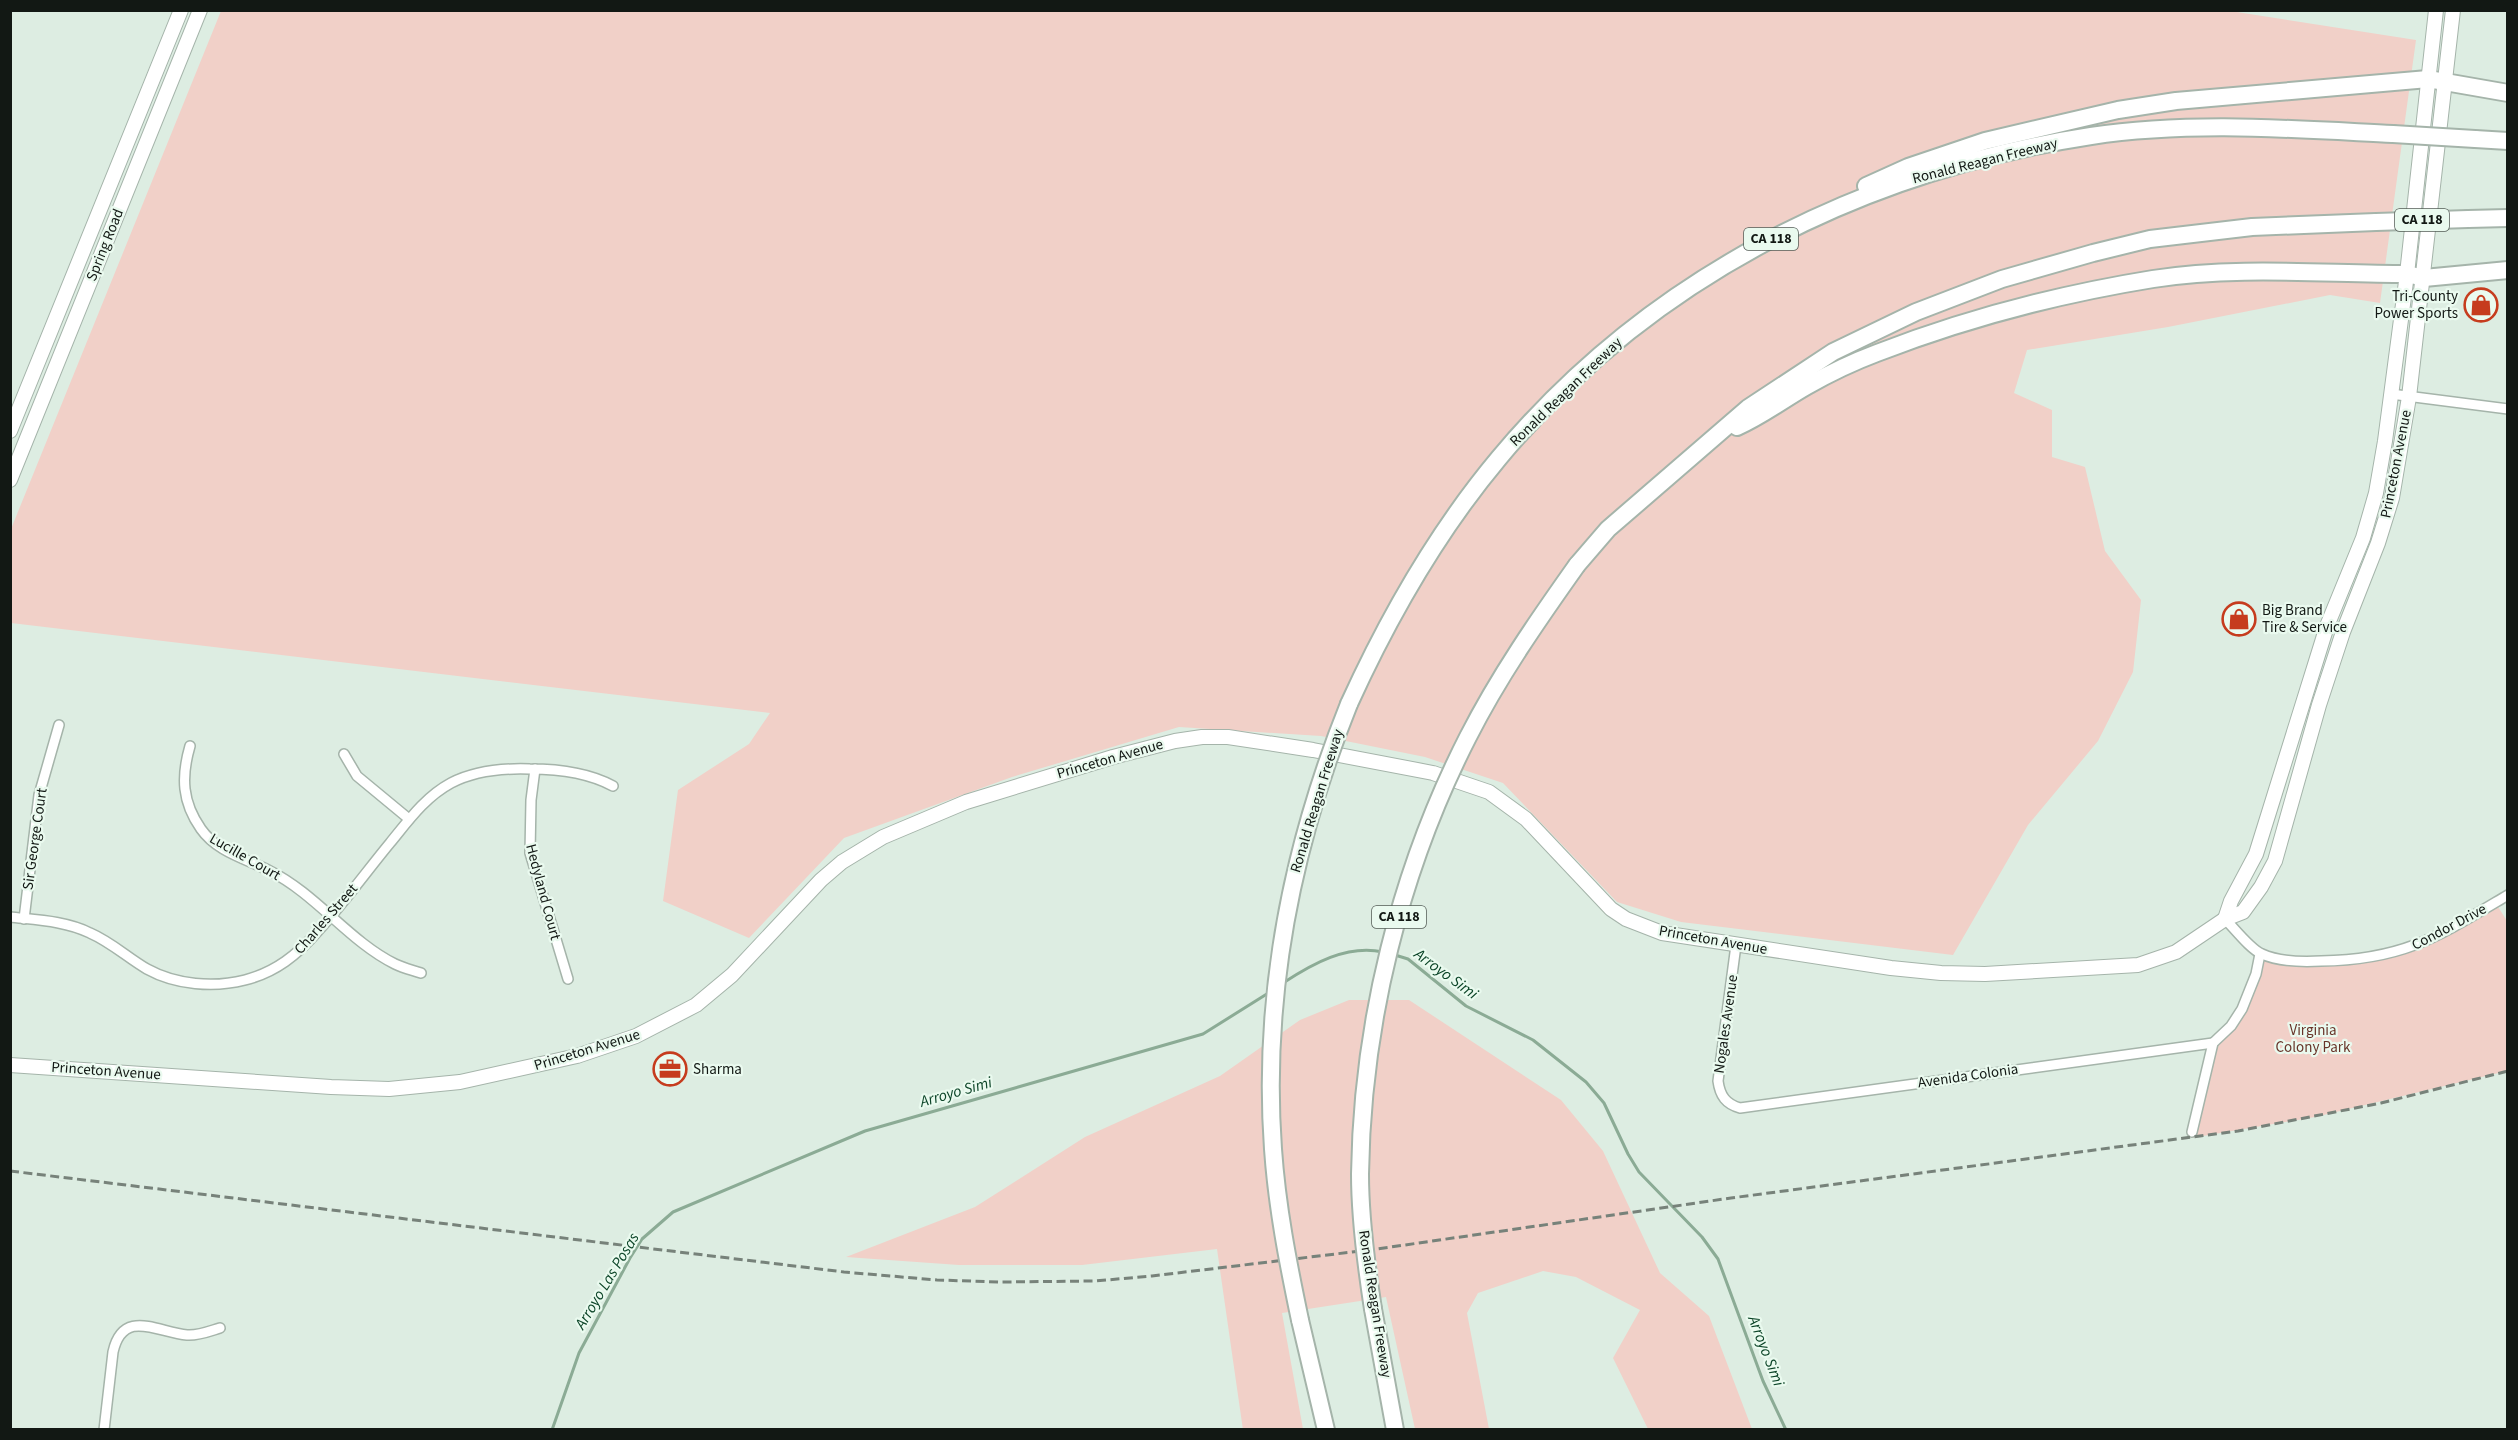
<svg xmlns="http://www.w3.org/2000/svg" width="2518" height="1440" font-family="'Source Sans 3',sans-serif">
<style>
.green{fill:#f1d0c8}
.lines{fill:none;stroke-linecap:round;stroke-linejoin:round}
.stream{stroke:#8bab95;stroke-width:3}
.street-casing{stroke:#a5b4aa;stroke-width:12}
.secondary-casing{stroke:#a5b4aa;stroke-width:16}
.highway-casing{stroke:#a5b4aa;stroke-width:20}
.street{stroke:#fff;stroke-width:9}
.secondary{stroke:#fff;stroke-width:14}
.highway{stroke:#fff;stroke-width:16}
.rail{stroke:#77827a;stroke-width:3;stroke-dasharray:9 4.5;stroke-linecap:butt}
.highway-bridge-casing{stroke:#a5b4aa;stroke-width:20;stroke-linecap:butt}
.highway-bridge{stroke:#fff;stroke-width:16}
.labels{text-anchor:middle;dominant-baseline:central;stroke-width:4.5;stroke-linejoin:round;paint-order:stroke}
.shield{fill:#eafaef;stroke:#535c56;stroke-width:1.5}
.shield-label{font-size:14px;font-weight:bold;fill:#121814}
.street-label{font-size:15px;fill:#121814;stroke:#eafaef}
.poi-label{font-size:15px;fill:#121814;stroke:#eafaef;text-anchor:start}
.park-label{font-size:15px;fill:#683429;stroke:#eafaef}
.water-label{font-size:16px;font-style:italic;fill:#0c4528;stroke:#eafaef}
</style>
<rect width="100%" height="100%" fill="#ddede2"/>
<g class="green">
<polygon points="2224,10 2416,40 2380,303 2330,295 2168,327 2027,350 2014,393 2052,410 2052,457 2085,467 2105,551 2141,600 2133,672 2098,741 2028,825 1953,955 1681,922 1617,902 1503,783 1425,757 1321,736 1179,727 1012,777 844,838 749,938 663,901 678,790 749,744 770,713 11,623 11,529 221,11"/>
<polygon points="2495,902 2507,921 2507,1071 2315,1117 2191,1138 2213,1043 2231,1026 2260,954 2297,962 2404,950"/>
<polygon points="1349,1000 1409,1000 1561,1100 1603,1151 1660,1273 1709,1316 1752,1429 1648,1429 1613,1358 1640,1310 1576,1277 1543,1271 1478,1293 1467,1313 1489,1429 1415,1429 1386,1297 1282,1313 1303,1429 1243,1430 1217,1249 1082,1265 959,1265 846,1257 975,1207 1085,1137 1220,1076 1300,1020"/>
</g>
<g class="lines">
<g class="stream">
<polyline points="1395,955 1408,959 1466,1006 1533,1040 1586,1082 1604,1103 1628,1154 1639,1172 1702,1237 1718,1259 1763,1381 1786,1430"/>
<path d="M1283,983C1312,964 1347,944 1383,952"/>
<polyline points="552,1430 579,1353 630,1258 642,1239 673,1212 865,1131 1203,1034 1270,992"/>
</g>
<g class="street-casing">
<g id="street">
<polyline points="2391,394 2508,409"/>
<path d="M190,746C181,777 182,802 201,829C217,852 247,859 270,871C316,894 350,942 395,964C403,968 412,970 421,973"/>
<polyline points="344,754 357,776 409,819"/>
<polyline points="535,769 531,800 530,853 568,979"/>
<path d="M10,917C37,920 66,921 90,933C111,942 128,958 147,969C176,985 214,988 245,980C276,972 297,955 318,931C344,903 366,872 390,843C408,821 425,797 451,783C476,770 503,768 530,769C558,769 589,773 613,786"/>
<polyline points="24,919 39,795 59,725"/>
<path d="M2225,919C2234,928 2251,950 2262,954C2279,962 2302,962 2321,961C2404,960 2439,936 2508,895"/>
<path d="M1736,945L1718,1081C1720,1096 1726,1104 1740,1108L2213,1043"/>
<polyline points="2192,1132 2213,1043 2231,1026 2242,1009 2256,974 2260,954"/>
<path d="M104,1430L113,1352C123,1308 157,1332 187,1335C198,1336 210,1331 220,1328"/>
</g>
</g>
<g class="secondary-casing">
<g id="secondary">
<polyline points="10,431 181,10"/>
<polyline points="10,480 200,10"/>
<polyline points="2225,919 2231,901 2256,854 2327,626 2363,538 2376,493 2385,441 2407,274 2436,10"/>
<polyline points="10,1065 331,1087 389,1089 460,1082 577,1056 636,1036 696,1005 732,975 821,880 842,862 883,837 966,802 1113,757 1175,741 1202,737 1228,737 1313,750 1433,773 1489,792 1526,819 1611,909 1626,919 1662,933 1891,968 1941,973 1985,974 2138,965 2176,952 2225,919 2243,912 2261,887 2275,861 2319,705 2343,632 2378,543 2392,498 2409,397 2453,10"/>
</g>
</g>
<g class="highway-casing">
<g id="highway">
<polyline points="2475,139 2508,141"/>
<polyline points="1866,186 1908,167 1985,141 2118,110 2176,101 2428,79 2508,93"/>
<polyline points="2468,219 2508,218"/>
<path d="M1737,427C1762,416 1784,399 1807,386C1830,373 1853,362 1877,353C1965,319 2060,294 2153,279C2237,266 2322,274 2407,274L2424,278L2508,270"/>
<polyline points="1577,565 1608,529 1748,408 1833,352 1916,312 2002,279 2093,253 2150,239 2252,227 2376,222"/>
<path d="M1349,704C1389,616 1437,532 1499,458C1649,278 1861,171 2091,136C2191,121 2292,129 2393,134"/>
<polyline points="1373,1309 1395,1430"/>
<polyline points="1300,1320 1326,1430"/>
</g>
</g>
<use href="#street" class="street"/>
<use href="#secondary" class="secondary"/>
<use href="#highway" class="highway"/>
<polyline class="rail" points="10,1171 844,1272 937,1280 1000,1282 1095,1281 1152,1276 1377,1249 1731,1198 2238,1131 2381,1103 2508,1071"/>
<g class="highway-bridge-casing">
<g id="highway-bridge">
<polyline points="2393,134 2475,139"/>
<polyline points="2376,222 2468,219"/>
<path d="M1373,1309C1366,1264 1360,1219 1360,1174C1362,1024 1400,870 1468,737C1499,676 1538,620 1577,565"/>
<path d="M1300,1320C1288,1263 1277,1207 1273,1149C1262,995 1292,846 1349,704"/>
</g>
</g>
<use href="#highway-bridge" class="highway-bridge"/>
</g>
<defs>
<g id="shop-ring" transform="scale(1.725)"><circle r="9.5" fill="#eafaef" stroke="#c63c1e" stroke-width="1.5"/><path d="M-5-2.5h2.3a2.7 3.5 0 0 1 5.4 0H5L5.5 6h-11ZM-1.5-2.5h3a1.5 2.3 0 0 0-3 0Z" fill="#c63c1e"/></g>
<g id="office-ring" transform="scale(1.725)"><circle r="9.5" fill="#eafaef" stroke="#c63c1e" stroke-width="1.5"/><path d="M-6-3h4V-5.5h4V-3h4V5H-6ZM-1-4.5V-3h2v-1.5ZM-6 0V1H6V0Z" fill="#c63c1e"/></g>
</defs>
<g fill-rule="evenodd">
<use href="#shop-ring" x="2481" y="305"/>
<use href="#shop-ring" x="2239" y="619"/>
<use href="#office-ring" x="670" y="1069"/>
</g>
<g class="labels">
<g class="shield">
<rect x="2395" y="209" width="54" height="22" rx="4.5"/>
<rect x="1744" y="228" width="54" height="22" rx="4.5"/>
<rect x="1372" y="906" width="54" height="22" rx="4.5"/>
</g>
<g class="shield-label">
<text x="2422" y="220">CA 118</text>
<text x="1771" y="239">CA 118</text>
<text x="1399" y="917">CA 118</text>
</g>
<g class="street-label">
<text transform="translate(1985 161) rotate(-14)">Ronald Reagan Freeway</text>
<text transform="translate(105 245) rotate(-68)">Spring Road</text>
<text transform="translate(1566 392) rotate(-44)">Ronald Reagan Freeway</text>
<text transform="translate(2396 464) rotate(-79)">Princeton Avenue</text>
<text transform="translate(1110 759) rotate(-16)">Princeton Avenue</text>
<text transform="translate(1317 801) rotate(-73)">Ronald Reagan Freeway</text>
<text transform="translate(35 839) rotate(-82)">Sir George Court</text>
<text transform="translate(245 857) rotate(30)">Lucille Court</text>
<text transform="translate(543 892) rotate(75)">Hedyland Court</text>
<text transform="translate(326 919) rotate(-49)">Charles Street</text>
<text transform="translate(2449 927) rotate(-28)">Condor Drive</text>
<text transform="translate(1713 940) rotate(10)">Princeton Avenue</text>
<text transform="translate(1726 1024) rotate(-82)">Nogales Avenue</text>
<text transform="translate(587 1050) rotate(-17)">Princeton Avenue</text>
<text transform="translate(106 1071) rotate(4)">Princeton Avenue</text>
<text transform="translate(1968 1076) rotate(-8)">Avenida Colonia</text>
<text transform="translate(1375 1304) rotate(81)">Ronald Reagan Freeway</text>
</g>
<g class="poi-label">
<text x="2458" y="296" text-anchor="end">Tri-County<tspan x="2458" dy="17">Power Sports</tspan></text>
<text x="2262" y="610">Big Brand<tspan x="2262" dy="17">Tire &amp; Service</tspan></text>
<text x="693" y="1069">Sharma</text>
</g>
<g class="park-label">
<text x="2313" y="1030">Virginia<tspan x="2313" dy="17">Colony Park</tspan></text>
</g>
<g class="water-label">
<text transform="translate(1446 974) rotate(36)">Arroyo Simi</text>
<text transform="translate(956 1092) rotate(-16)">Arroyo Simi</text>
<text transform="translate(607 1281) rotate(-59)">Arroyo Las Posas</text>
<text transform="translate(1766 1351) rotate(69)">Arroyo Simi</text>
</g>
</g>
<rect width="2518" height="1440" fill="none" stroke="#121814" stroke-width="24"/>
</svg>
